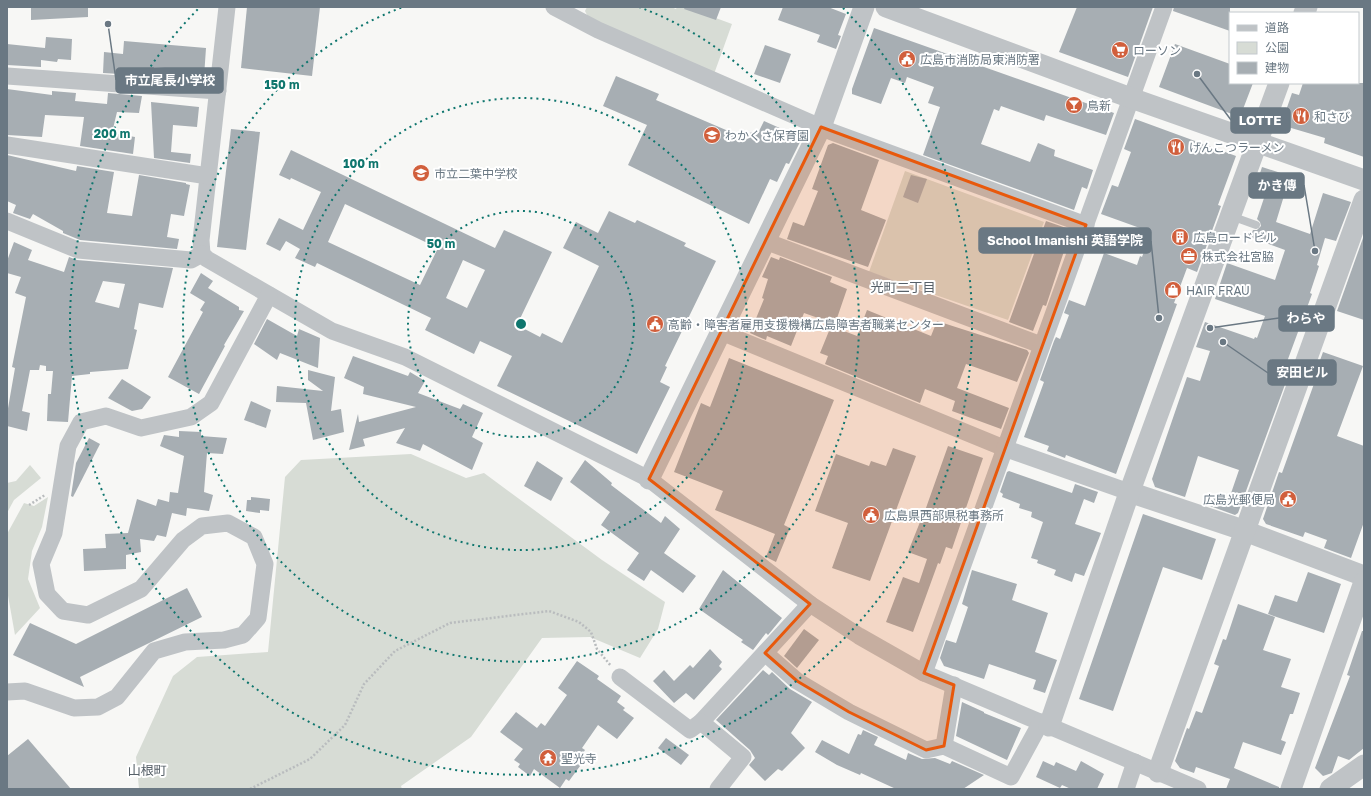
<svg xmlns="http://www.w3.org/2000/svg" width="1371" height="796" font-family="'Golos Text','Noto Sans JP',sans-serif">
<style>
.green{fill:#d7dcd5}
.building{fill:#a7aeb3;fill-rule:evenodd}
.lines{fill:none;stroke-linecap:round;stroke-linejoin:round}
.path{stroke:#b9bcbe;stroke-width:2.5;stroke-dasharray:2 2;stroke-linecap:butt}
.service{stroke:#bfc3c6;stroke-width:8}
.minor{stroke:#bfc3c6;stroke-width:17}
.tertiary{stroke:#bfc3c6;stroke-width:21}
.marked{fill:#e8590c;fill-opacity:0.2;stroke:#e8590c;stroke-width:3;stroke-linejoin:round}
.ring{fill:none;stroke:#0f766e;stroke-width:2;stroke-dasharray:2 4}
.labels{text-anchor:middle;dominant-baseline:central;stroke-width:4;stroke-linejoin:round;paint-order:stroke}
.poi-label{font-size:12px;fill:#6a7883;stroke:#fff;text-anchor:start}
.neighbourhood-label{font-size:13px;fill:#576169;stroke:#fff}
.centre{fill:#0f766e;stroke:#fff;stroke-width:2}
.ring-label{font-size:12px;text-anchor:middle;font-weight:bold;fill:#0f766e;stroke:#fff;stroke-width:4;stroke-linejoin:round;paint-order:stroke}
.leader{fill:none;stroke:#6a7883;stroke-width:1.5}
.callout-dot{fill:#6a7883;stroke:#fff;stroke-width:1.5}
.callout{fill:#6a7883;stroke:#6a7883;stroke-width:1.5}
.callout-label{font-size:13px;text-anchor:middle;font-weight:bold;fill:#fff}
</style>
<rect width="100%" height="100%" fill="#f7f7f5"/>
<g class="green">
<polygon points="587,7 671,7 676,9 677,7 686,7 732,24 714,74 589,19 585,11"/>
<polygon points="905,171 1044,222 1008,320 869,272"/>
<polygon points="411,454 466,478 484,473 602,560 665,602 658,629 640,658 590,637 542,638 471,737 401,786 402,789 139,789 136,757 173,676 197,657 268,652 285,477 301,460"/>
<polygon points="30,465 41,478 14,500 7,513 7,483 16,481"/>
<polygon points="48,497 42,527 32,551 28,579 40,608 15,635 7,590 7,534 24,503 34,506"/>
</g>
<g class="building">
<polygon points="31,7 88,7 88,17 31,20"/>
<polygon points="247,7 320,7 312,76 241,68"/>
<polygon points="685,7 721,7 716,20 684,9"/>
<polygon points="783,7 828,7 846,14 838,35 841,36 836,49 817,42 820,35 778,20"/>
<polygon points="1077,7 1153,7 1128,77 1059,52"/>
<polygon points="1174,7 1230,7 1230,31 1173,11"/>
<polygon points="874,28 1114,113 1106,135 1046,115 1044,121 1001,106 999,111 994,109 981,144 1030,162 1038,143 1055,150 1054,156 1093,170 1087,189 1082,187 1074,210 923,155 940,107 928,103 934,87 907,77 905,83 891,78 881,104 852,94 852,89"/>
<polygon points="46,37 72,39 71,60 58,59 57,62 41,60 41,67 7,65 7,44 45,48"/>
<polygon points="124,41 206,48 204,77 186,76 186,70 154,67 153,76 103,73 104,52 123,54"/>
<polygon points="1175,44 1230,64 1230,83 1253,83 1240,117 1159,87"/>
<polygon points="765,45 791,54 780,83 754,74"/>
<polygon points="616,76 659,94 656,100 747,139 751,132 757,135 764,121 802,138 789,164 786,163 777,182 770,179 749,224 628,165 647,125 603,106"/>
<polygon points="1303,83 1364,83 1364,157 1324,143 1325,138 1281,125 1292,93 1299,95"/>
<polygon points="7,89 52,95 52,91 76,93 75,101 107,104 108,93 142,96 139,113 117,112 112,133 135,137 133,154 80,146 84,117 45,115 42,137 7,135"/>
<polygon points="151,102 199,107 197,127 173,125 171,152 191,154 190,163 154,158"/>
<polygon points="1135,119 1236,156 1218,205 1221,206 1197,272 1187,268 1174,303 1177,304 1116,474 1066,455 1065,458 1047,451 1049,446 1024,437 1044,382 1040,380 1054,341 1056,337 1060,339 1069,315 1064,313 1069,300 1085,306 1104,253 1137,265 1140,256 1142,257 1151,232 1101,214 1112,185 1118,187 1131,152 1124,149"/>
<polygon points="231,129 260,132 246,250 217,247"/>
<polygon points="833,143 879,160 861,210 886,220 868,267 787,239 793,222 804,226 818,191 812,189 828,145"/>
<path d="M291,150L495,248L504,230L552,252L517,325L540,337L542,333L562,343L599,266L563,248L576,222L598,233L609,211L635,223L637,220L686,243L684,246L716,261L665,366L667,367L660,382L670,387L637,454L497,386L512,356L480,341L474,354L425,330L431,318L317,263L315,267L295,258L300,249L286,241L280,251L266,244L279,218L303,230L321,192L291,178L290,180L279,175ZM345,204L438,248L420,285L328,242ZM463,260L485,270L467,308L446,298Z"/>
<polygon points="7,155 76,171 77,166 114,172 107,213 132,216 139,175 186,183 186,184 190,185 184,216 171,214 167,237 179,239 177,249 80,240 63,233 63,231 33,214 30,219 13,213 16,205 7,201"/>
<polygon points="1262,167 1290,176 1276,222 1310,234 1323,193 1351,202 1336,241 1325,238 1317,265 1319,266 1310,293 1312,294 1281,378 1287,379 1238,513 1235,515 1210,506 1214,494 1229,499 1239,470 1198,456 1185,497 1155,487 1152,479 1187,377 1200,381 1210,351 1196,347 1205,322 1254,339 1255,337 1257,338 1265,316 1215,299 1227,263 1275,280 1285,250 1250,237 1253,230 1257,230 1261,226 1260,222 1257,219 1264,198 1253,195"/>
<polygon points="911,175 927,179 918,203 903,197"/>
<polygon points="1046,221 1069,229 1070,233 1046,306 1043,305 1033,331 1009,322"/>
<polygon points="1363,238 1364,238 1364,320 1337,311"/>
<path d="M14,242L32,250L28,260L64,272L69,257L77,260L173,268L163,308L139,303L134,329L137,330L128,369L90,372V374L72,376L68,422L47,421L48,394H51L53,371H46V366L40,365L39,370H30L22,411L30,413L27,431L7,426V414L15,368L12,367L26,297L15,293L21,277L7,273V261ZM103,281L125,284L119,308L95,302Z"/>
<polygon points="771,257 779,260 780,257 832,277 830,282 847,289 835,324 804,313 791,346 767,336 766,340 750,333 764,299 762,298 768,279 762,277"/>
<polygon points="201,273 213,281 208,288 239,307 239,310 244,311 224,345 225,346 199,394 168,377 203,312 200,310 205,302 190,293"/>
<polygon points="867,310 931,336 937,321 1027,350 1029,353 1017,382 966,364 957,388 1009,408 1001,429 952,411 955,401 925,389 920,403 825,364 828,356 820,353 831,326 857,336"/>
<polygon points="267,319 297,336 299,329 320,338 318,368 280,353 277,360 254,344"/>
<polygon points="1323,352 1363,366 1337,436 1364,446 1364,522 1351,558 1324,548 1327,540 1305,532 1303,537 1266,524 1263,519 1279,472 1282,473 1315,381 1313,380"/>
<polygon points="353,356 408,376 410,372 425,381 418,393 460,409 463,404 483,413 472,437 483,443 472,470 423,444 420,451 396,443 405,428 363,439 365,446 349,450 358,414 359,422 416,407 363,394 364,387 344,378"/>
<polygon points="729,358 834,400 784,525 790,528 776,562 766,557 775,534 715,510 723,491 674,472 701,403 710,407"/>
<polygon points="308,370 335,377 331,411 341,409 344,432 313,440 306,403 276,402 277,386 323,391 308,380"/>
<polygon points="122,379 151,397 142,409 132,411 108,398"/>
<polygon points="251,401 271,410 266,428 244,420"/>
<polygon points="179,431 201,432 201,436 227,438 223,454 207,453 204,492 213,495 209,511 187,508 186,516 172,513 166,537 157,535 154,541 140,539 141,552 126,555 126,569 84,571 83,549 106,548 105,534 128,533 137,499 156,506 158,499 169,502 170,492 178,493 184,456 160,446 164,435 179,437"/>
<polygon points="89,438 100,444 73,497 71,496 76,463"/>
<polygon points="948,446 983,458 952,549 946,547 940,564 938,563 913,632 886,622 903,577 919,583 927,559 908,552 920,522 921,522"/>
<polygon points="893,448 916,456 870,581 832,568 848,523 815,511 836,454 869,466 871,461 886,466"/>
<polygon points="585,460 612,483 611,485 661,523 665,516 680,529 664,553 696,576 683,593 651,570 644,581 627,570 639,553 601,525 610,512 570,482"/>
<polygon points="537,461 563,478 551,501 524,486"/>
<polygon points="1009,471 1072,493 1075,484 1098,492 1094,503 1084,499 1075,524 1101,533 1084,576 1075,573 1072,582 1054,575 1056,570 1037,563 1038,560 1031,558 1043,522 1031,517 1032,512 1019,508 1020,504 1002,497 1003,494 1000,492 1007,472"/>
<polygon points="251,497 270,499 269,511 260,510 260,513 246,511 247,500 251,500"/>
<polygon points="1143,514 1216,539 1202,580 1163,567 1113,711 1079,699"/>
<polygon points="723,570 782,618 768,635 766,633 753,650 741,642 743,640 699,609"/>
<polygon points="972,570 1017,584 1012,600 1048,613 1035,652 1057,660 1045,693 1033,689 1036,680 989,664 984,679 944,666 940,658 946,640 956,643 968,607 962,604"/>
<polygon points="1308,572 1341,584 1324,633 1268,614 1275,595 1297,602"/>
<polygon points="187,588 202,617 80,677 84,687 13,655 30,623 76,644"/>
<polygon points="1238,604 1275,617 1263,650 1291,659 1281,687 1300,693 1293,714 1290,714 1281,740 1286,742 1281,755 1243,742 1234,768 1279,787 1279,789 1226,789 1230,779 1196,767 1194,773 1180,768 1175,761 1187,728 1189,729 1196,711 1202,713 1219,666 1214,664 1223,639 1226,640"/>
<polygon points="804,629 819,640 797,668 784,656"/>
<polygon points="1362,631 1364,631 1364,748 1349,760 1338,756 1332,773 1323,776 1315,768 1350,676 1347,675"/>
<polygon points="710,649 722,662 719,666 722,669 694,700 686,693 674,703 653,681 664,670 674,681 690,665 693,668"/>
<polygon points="577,661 599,676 597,679 621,696 617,702 625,708 623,710 634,718 617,739 598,725 582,748 585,750 579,759 583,762 569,781 566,779 560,788 534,769 530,776 518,767 520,764 514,760 523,749 500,732 516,712 537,728 541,723 545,726 567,695 558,688"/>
<polygon points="763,670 769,675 772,672 790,689 812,702 791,733 805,748 782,771 778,769 765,781 749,765 755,758 750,750 716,720"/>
<polygon points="962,702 984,712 984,713 1021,728 1007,760 956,736"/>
<polygon points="863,730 878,737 874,745 906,760 908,753 922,759 935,758 950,764 952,761 984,775 963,789 896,789 861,773 860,775 837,765 815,752 822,740 849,754 858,734 861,735"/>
<polygon points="666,738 689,755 681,765 658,748"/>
<polygon points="28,739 71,789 7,789 7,756"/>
<polygon points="1043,761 1054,766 1056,762 1076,771 1081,761 1104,774 1097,789 1071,789 1062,785 1060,788 1036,777"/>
</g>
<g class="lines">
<g class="path">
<polyline points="29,505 45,495"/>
<polyline points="250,789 310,759 345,725 364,684 395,651 450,623 549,611 579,622 591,632 597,649 611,666"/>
</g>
<polyline class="service" points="1231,216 1256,225"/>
<g class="minor">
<polyline points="227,7 201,240 202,254 207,259 332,331 405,357 649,479 810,604 859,636 924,673 1198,789"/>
<polyline points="554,7 598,30 832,132 1086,225"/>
<polyline points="7,76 218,91"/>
<polyline points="7,145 208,176"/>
<polyline points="7,221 78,250 191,260 202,254"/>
<polyline points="765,241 1041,345"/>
<polyline points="721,332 1004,448 1129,492"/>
<polyline points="765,653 797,681 849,712 926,750 944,746"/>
<polyline points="924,673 1164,7"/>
<polyline points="620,677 690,730 701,722 810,604"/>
<polyline points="954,685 944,746 1011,777 1041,722"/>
<polyline points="7,692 25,691 74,708 98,707 117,697 154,651 185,642 224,640 243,635 258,618 265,564 254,537 228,523 202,526 183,540 141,589 88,615 63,611 47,594 41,564 54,533 68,446 81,422 106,416 141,428 191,417 211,403 269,295"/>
<polyline points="701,722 743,757 718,789"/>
<polyline points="1126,789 1135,762"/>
</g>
<g class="tertiary">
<polyline points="886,7 1131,98 1364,180"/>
<polyline points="1304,13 1307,7"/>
<polyline points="649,479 821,127 864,7"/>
<polyline points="1129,492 1234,527 1364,576"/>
<polyline points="1049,726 1127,499 1279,83"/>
<polyline points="1158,772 1364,200"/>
<polyline points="1291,789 1364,582"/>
<polyline points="1330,789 1364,765"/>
</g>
</g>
<path class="marked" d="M821,127L1086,225L924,673L954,685L944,746L926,750L849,712L797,681L765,653L810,604L649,479Z"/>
<g class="ring">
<circle cx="521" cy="324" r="113"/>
<circle cx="521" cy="324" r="226"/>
<path d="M639 7A338 338 0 1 1 403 7"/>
<path d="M843 8A451 451 0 1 1 199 8"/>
</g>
<defs>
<g id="supermarket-disc" transform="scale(0.9)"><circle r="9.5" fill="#d15f3c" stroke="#fff"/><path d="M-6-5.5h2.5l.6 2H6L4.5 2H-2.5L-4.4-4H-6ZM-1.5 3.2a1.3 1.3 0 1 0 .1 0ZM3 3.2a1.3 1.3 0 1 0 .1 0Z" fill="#fff"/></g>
<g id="civic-disc" transform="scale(0.9)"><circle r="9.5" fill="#d15f3c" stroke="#fff"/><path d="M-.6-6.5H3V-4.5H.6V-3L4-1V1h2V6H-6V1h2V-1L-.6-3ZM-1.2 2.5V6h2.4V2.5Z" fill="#fff"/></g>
<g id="bar-disc" transform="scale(0.9)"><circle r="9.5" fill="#d15f3c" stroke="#fff"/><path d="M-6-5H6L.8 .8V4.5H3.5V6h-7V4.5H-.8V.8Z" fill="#fff"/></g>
<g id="restaurant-disc" transform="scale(0.9)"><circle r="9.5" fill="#d15f3c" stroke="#fff"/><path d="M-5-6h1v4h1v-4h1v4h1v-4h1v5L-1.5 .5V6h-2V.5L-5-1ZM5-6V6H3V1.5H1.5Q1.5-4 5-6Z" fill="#fff"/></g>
<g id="school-disc" transform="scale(0.9)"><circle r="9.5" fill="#d15f3c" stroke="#fff"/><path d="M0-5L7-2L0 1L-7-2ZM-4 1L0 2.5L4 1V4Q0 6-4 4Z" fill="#fff"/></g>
<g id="building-disc" transform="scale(0.9)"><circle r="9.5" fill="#d15f3c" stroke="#fff"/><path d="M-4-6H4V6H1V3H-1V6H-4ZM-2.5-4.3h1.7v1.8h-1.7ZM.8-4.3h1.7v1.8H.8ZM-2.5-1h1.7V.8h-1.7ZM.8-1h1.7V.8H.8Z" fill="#fff"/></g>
<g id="office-disc" transform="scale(0.9)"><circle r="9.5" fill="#d15f3c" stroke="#fff"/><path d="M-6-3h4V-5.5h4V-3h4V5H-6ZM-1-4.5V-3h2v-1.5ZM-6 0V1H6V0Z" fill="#fff"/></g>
<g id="shop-disc" transform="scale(0.9)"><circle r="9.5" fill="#d15f3c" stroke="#fff"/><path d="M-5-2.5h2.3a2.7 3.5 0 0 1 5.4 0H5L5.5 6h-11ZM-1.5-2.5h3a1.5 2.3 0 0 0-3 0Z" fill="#fff"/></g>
<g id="temple-disc" transform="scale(0.9)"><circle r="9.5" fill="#d15f3c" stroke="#fff"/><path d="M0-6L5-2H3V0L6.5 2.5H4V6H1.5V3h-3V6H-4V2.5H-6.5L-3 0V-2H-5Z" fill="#fff"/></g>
</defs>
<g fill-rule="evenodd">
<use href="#supermarket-disc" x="1120" y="50"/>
<use href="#civic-disc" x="907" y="59"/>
<use href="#bar-disc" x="1074" y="105"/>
<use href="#restaurant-disc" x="1301" y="116"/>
<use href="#school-disc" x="712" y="135"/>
<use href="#restaurant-disc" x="1176" y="147"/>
<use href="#school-disc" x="421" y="173"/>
<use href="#building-disc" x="1180" y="237"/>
<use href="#office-disc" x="1189" y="256"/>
<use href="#shop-disc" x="1173" y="290"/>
<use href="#civic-disc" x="655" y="324"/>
<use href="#civic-disc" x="1288" y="499"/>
<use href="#civic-disc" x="871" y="515"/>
<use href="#temple-disc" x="548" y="758"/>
</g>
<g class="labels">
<g class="poi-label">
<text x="1133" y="50">ローソン</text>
<text x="920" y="59">広島市消防局東消防署</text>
<text x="1087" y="105">鳥新</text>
<text x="1314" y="116">和さび</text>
<text x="725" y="135">わかくさ保育園</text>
<text x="1189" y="147">げんこつラーメン</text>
<text x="434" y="173">市立二葉中学校</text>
<text x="1193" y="237">広島ロードビル</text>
<text x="1202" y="256">株式会社宮脇</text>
<text x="1186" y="290">HAIR FRAU</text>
<text x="668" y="324">高齢・障害者雇用支援機構広島障害者職業センター</text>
<text x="1275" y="499" text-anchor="end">広島光郵便局</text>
<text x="884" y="515">広島県西部県税事務所</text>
<text x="561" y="758">聖光寺</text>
</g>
<g class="neighbourhood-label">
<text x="903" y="287">光町二丁目</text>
<text x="147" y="770">山根町</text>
</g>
</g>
<circle cx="521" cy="324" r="6" class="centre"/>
<g class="ring-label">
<text x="282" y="89">150 m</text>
<text x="112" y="138">200 m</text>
<text x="361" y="168">100 m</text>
<text x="441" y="248">50 m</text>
</g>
<path class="leader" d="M108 24L116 80M1197 74L1231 120M1315 251L1304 185M1159 318L1151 241M1210 328L1279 318M1223 342L1268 373"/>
<g class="callout-dot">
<circle cx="108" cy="24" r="4"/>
<circle cx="1197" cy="74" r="4"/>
<circle cx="1315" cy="251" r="4"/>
<circle cx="1159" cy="318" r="4"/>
<circle cx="1210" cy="328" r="4"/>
<circle cx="1223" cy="342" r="4"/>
</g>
<g class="callout">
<rect x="116" y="68" width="107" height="25" rx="4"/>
<rect x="1231" y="108" width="59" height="25" rx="4"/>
<rect x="1249" y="173" width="55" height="25" rx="4"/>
<rect x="979" y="228" width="172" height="25" rx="4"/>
<rect x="1279" y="306" width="55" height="25" rx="4"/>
<rect x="1268" y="360" width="68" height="25" rx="4"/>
</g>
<g class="callout-label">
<text x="170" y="85">市立尾長小学校</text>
<text x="1260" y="125">LOTTE</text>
<text x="1277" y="190">かき傳</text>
<text x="1065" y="245">School Imanishi 英語学院</text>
<text x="1306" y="323">わらや</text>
<text x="1302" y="377">安田ビル</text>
</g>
<rect width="1371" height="796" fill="none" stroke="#6a7883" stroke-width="16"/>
<rect x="1229" y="12" width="130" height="72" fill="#ffffff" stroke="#c3c9cd"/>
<rect x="1237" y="25" width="20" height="6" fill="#bfc3c6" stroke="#c3c9cd"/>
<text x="1265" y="32" font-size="12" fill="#6a7883">道路</text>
<rect x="1237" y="42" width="20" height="12" fill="#d7dcd5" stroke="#c3c9cd"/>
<text x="1265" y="52" font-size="12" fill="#6a7883">公園</text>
<rect x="1237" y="62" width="20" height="12" fill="#a7aeb3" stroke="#c3c9cd"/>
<text x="1265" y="72" font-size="12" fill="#6a7883">建物</text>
</svg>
